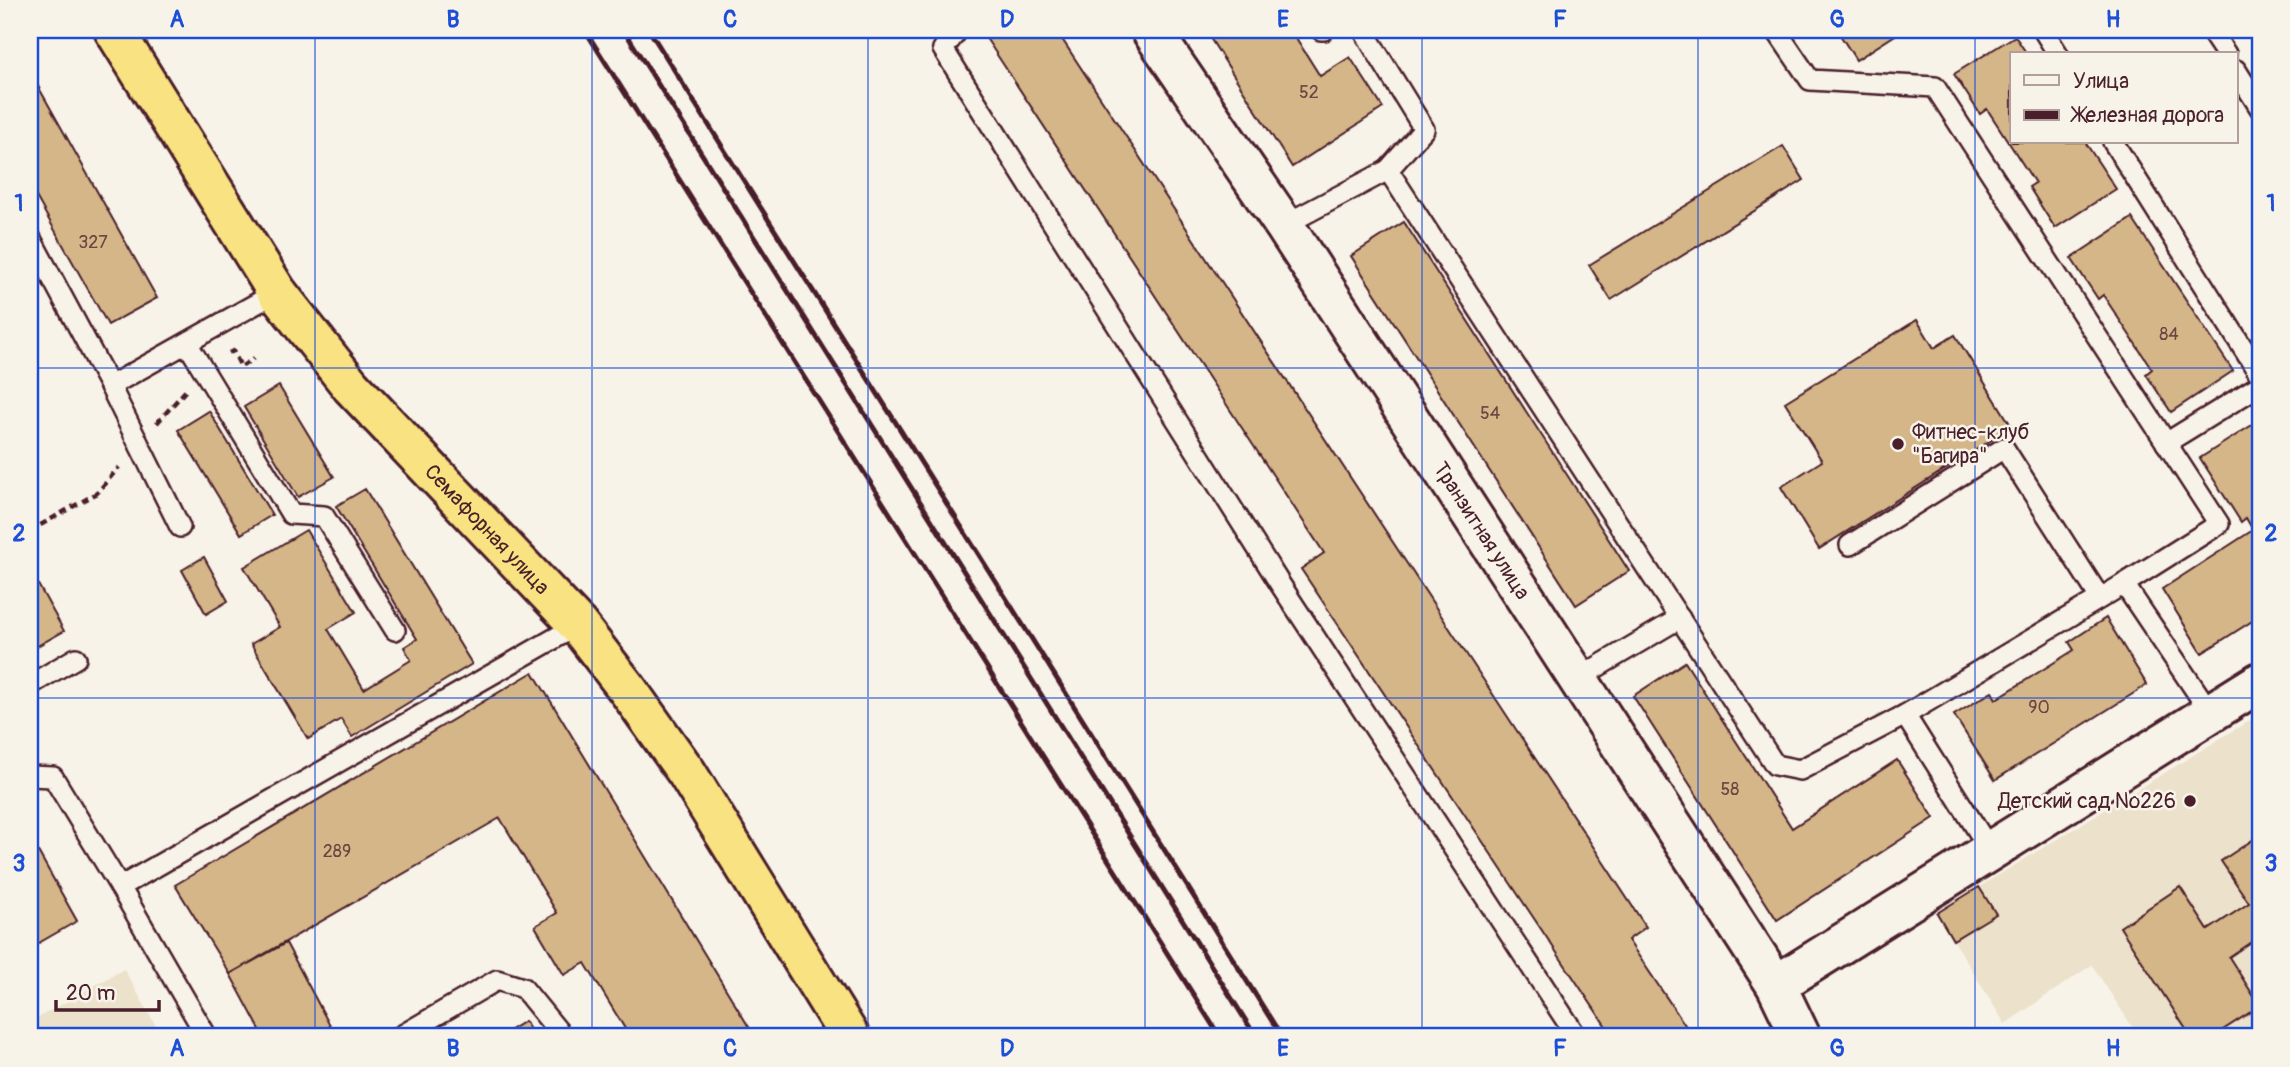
<svg xmlns="http://www.w3.org/2000/svg" width="2290" height="1067" font-family="Pangolin,sans-serif">
<style>
.built{fill:#ece1cb}
.building{fill:#d4b688;stroke:#4a1f2b;stroke-width:2}
.lines{fill:none;stroke-linecap:round;stroke-linejoin:round}
.service-casing{stroke:#4a1f2b;stroke-width:24}
.minor-casing{stroke:#4a1f2b;stroke-width:44}
.trunk-casing{stroke:#4a1f2b;stroke-width:44}
.path{stroke:#4a1f2b;stroke-width:4.5;stroke-dasharray:7 5;stroke-linecap:butt}
.service{stroke:#f7f3e8;stroke-width:19}
.minor{stroke:#f7f3e8;stroke-width:38}
.trunk{stroke:#f8e281;stroke-width:38}
.rail{stroke:#4a1f2b;stroke-width:5}
.grid{fill:none;stroke:#1d4ed8;stroke-width:2;stroke-opacity:0.55}
.poi-dot{fill:#4a1f2b;stroke:#f7f3e8;stroke-width:2.5}
.labels{text-anchor:middle;dominant-baseline:central;stroke-width:5;stroke-linejoin:round;paint-order:stroke}
.number-label{font-size:18px;fill:#6c4542}
.poi-label{font-size:21px;fill:#4a1f2b;stroke:#f7f3e8;text-anchor:start}
.street-label{font-size:21px;fill:#4a1f2b;stroke:#f7f3e8}
.neatline{fill:none;stroke:#1d4ed8;stroke-width:2.5}
.grid-label{font-size:23px;text-anchor:middle;font-weight:bold;fill:#1d4ed8}
</style>
<rect width="100%" height="100%" fill="#f7f3e8"/>
<filter id="ink" filterUnits="userSpaceOnUse"><feTurbulence type="fractalNoise" baseFrequency=".0143" numOctaves="2"/><feDisplacementMap in="SourceGraphic" scale="14" xChannelSelector="R" yChannelSelector="G"/><feConvolveMatrix kernelMatrix="1 2 1 2 8 2 1 2 1" color-interpolation-filters="sRGB"/></filter>
<g filter="url(#ink)">
<g class="built">
<polygon points="2260,714 2260,1037 2139,1037 2092,965 2005,1024 1937,913"/>
<polygon points="124,969 162,1037 30,1037 30,1022"/>
</g>
<g class="building">
<polygon points="986,30 1056,30 1646,927 1628,940 1693,1037 1613,1037 1301,569 1324,553 982,32"/>
<polygon points="1205,30 1291,30 1320,76 1350,57 1383,108 1292,167"/>
<polygon points="1837,30 1903,30 1856,60"/>
<polygon points="2015,36 2027,54 2012,54 2012,142 2085,142 2116,189 2055,228 2029,187 2035,183 1987,109 1980,114 1954,74"/>
<polygon points="30,72 157,298 108,325 30,186"/>
<polygon points="1783,146 1804,180 1611,300 1589,265"/>
<polygon points="2132,218 2233,371 2171,412 2146,374 2152,369 2103,295 2098,299 2071,258"/>
<polygon points="1404,222 1629,571 1576,605 1351,256"/>
<polygon points="1917,320 1934,348 1955,335 2012,427 1819,549 1781,487 1822,461 1785,402"/>
<polygon points="279,386 334,477 298,497 244,407"/>
<polygon points="209,411 272,515 241,534 178,430"/>
<polygon points="2260,420 2260,616 2202,653 2162,589 2253,530 2246,518 2241,522 2200,458"/>
<polygon points="365,489 472,664 352,737 341,719 308,739 251,644 280,627 244,567 306,530 356,612 328,629 364,689 411,660 404,647 417,639 336,506"/>
<polygon points="204,557 228,601 206,614 182,570"/>
<polygon points="30,570 64,631 30,650"/>
<polygon points="2106,618 2147,685 1995,780 1954,715 1992,692 1996,699 2074,650 2069,642"/>
<polygon points="1685,662 1792,828 1897,760 1934,818 1777,920 1633,696"/>
<polygon points="533,672 755,1037 630,1037 585,963 564,975 535,926 557,913 500,818 230,974 175,885"/>
<polygon points="2260,835 2260,936 2229,957 2260,1006 2212,1037 2191,1037 2120,927 2180,887 2208,930 2249,903 2221,861"/>
<polygon points="35,846 77,921 30,948 30,849"/>
<polygon points="1979,887 1996,914 1953,940 1937,913"/>
<polygon points="286,943 336,1037 264,1037 230,974"/>
<polygon points="525,1021 534,1037 499,1037"/>
</g>
<g class="lines">
<g class="service-casing">
<g id="service">
<polyline points="958,30 943,49 1280,584 1577,1037"/>
<polyline points="1321,30 1324,30"/>
<polyline points="1363,30 1424,129 1388,170 1775,765 1800,770 1905,715 2124,584 2219,524 1935,87 1810,80 1776,30"/>
<polyline points="2043,30 2058,54"/>
<polyline points="2210,30 2226,54"/>
<polyline points="2236,70 2260,108"/>
<polyline points="2113,142 2260,375"/>
<polyline points="1284,225 1388,170"/>
<polyline points="30,237 110,386 180,527"/>
<polyline points="187,343 291,514 324,516 395,630"/>
<polyline points="110,386 277,292"/>
<polyline points="2166,443 2260,385"/>
<polyline points="1850,545 2004,448 2100,598"/>
<polyline points="2124,584 2210,712"/>
<polyline points="1577,679 1680,618"/>
<polyline points="30,685 76,658"/>
<polyline points="1905,715 1990,850"/>
<polyline points="30,776 53,777 120,887"/>
<polyline points="207,1037 120,887 578,625"/>
<polyline points="399,1037 497,980 523,988 563,1037"/>
</g>
</g>
<g class="minor-casing">
<g id="minor">
<path id="s1" d="M1151,30L1284,225L1776,985L1801,1037"/>
<polyline points="1776,985 2260,682"/>
</g>
</g>
<g class="trunk-casing">
<g id="trunk">
<path id="s2" d="M114,30L277,292L351,386L578,625L628,690L687,773L850,1037"/>
</g>
</g>
<g class="path">
<polyline points="229,353 233,351 241,367 254,358"/>
<polyline points="157,423 186,390"/>
<polyline points="30,531 97,493 119,467"/>
</g>
<use href="#service" class="service"/>
<use href="#minor" class="minor"/>
<use href="#trunk" class="trunk"/>
<g class="rail">
<polyline points="585,30 1220,1037"/>
<polyline points="624,30 1256,1037"/>
<polyline points="649,30 1282,1037"/>
</g>
</g>
</g>
<path class="grid" d="M315,30V1037M592,30V1037M868,30V1037M1145,30V1037M1422,30V1037M1698,30V1037M1975,30V1037M30,368H2260M30,698H2260"/>
<g class="poi-dot">
<circle cx="1898" cy="444" r="7"/>
<circle cx="2190" cy="801" r="7"/>
</g>
<g class="labels">
<g class="number-label">
<text x="1309" y="92">52</text>
<text x="93" y="242">327</text>
<text x="2169" y="334">84</text>
<text x="1490" y="413">54</text>
<text x="2039" y="707">90</text>
<text x="1730" y="789">58</text>
<text x="337" y="851">289</text>
</g>
<g class="poi-label">
<text x="1912" y="432">Фитнес-клуб<tspan x="1912" dy="24">"Багира"</tspan></text>
<text x="2176" y="801" text-anchor="end">Детский сад №226</text>
</g>
<g class="street-label">
<text stroke="none"><textPath href="#s2" startOffset="626">Семафорная улица</textPath></text>
<text stroke="none"><textPath href="#s1" startOffset="600">Транзитная улица</textPath></text>
</g>
</g>
<rect width="2290" height="1067" fill="none" stroke="#f7f3e8" stroke-width="77"/>
<rect x="2010" y="52" width="228" height="91" fill="#f7f3e8" stroke="#b29e9c" stroke-width="2"/>
<rect x="2024" y="75" width="35" height="10" fill="#f7f3e8" stroke="#b29e9c" stroke-width="2"/>
<text x="2073" y="88" font-size="21" fill="#4a1f2b">Улица</text>
<rect x="2024" y="110" width="35" height="10" fill="#4a1f2b" stroke="#b29e9c" stroke-width="2"/>
<text x="2073" y="122" font-size="21" fill="#4a1f2b">Железная дорога</text>
<path d="M56 1000v10h103v-10" fill="none" stroke="#4a1f2b" stroke-width="3.5"/>
<text x="66" y="1000" font-size="21" fill="#4a1f2b" stroke="#f7f3e8" stroke-width="5" paint-order="stroke">20 m</text>
<rect x="38" y="38" width="2214" height="990" class="neatline"/>
<g class="grid-label">
<text x="177" y="27">A</text>
<text x="453" y="27">B</text>
<text x="730" y="27">C</text>
<text x="1007" y="27">D</text>
<text x="1283" y="27">E</text>
<text x="1560" y="27">F</text>
<text x="1837" y="27">G</text>
<text x="2113" y="27">H</text>
<text x="19" y="211">1</text>
<text x="2271" y="211">1</text>
<text x="19" y="541">2</text>
<text x="2271" y="541">2</text>
<text x="19" y="871">3</text>
<text x="2271" y="871">3</text>
<text x="177" y="1056">A</text>
<text x="453" y="1056">B</text>
<text x="730" y="1056">C</text>
<text x="1007" y="1056">D</text>
<text x="1283" y="1056">E</text>
<text x="1560" y="1056">F</text>
<text x="1837" y="1056">G</text>
<text x="2113" y="1056">H</text>
</g>
</svg>
